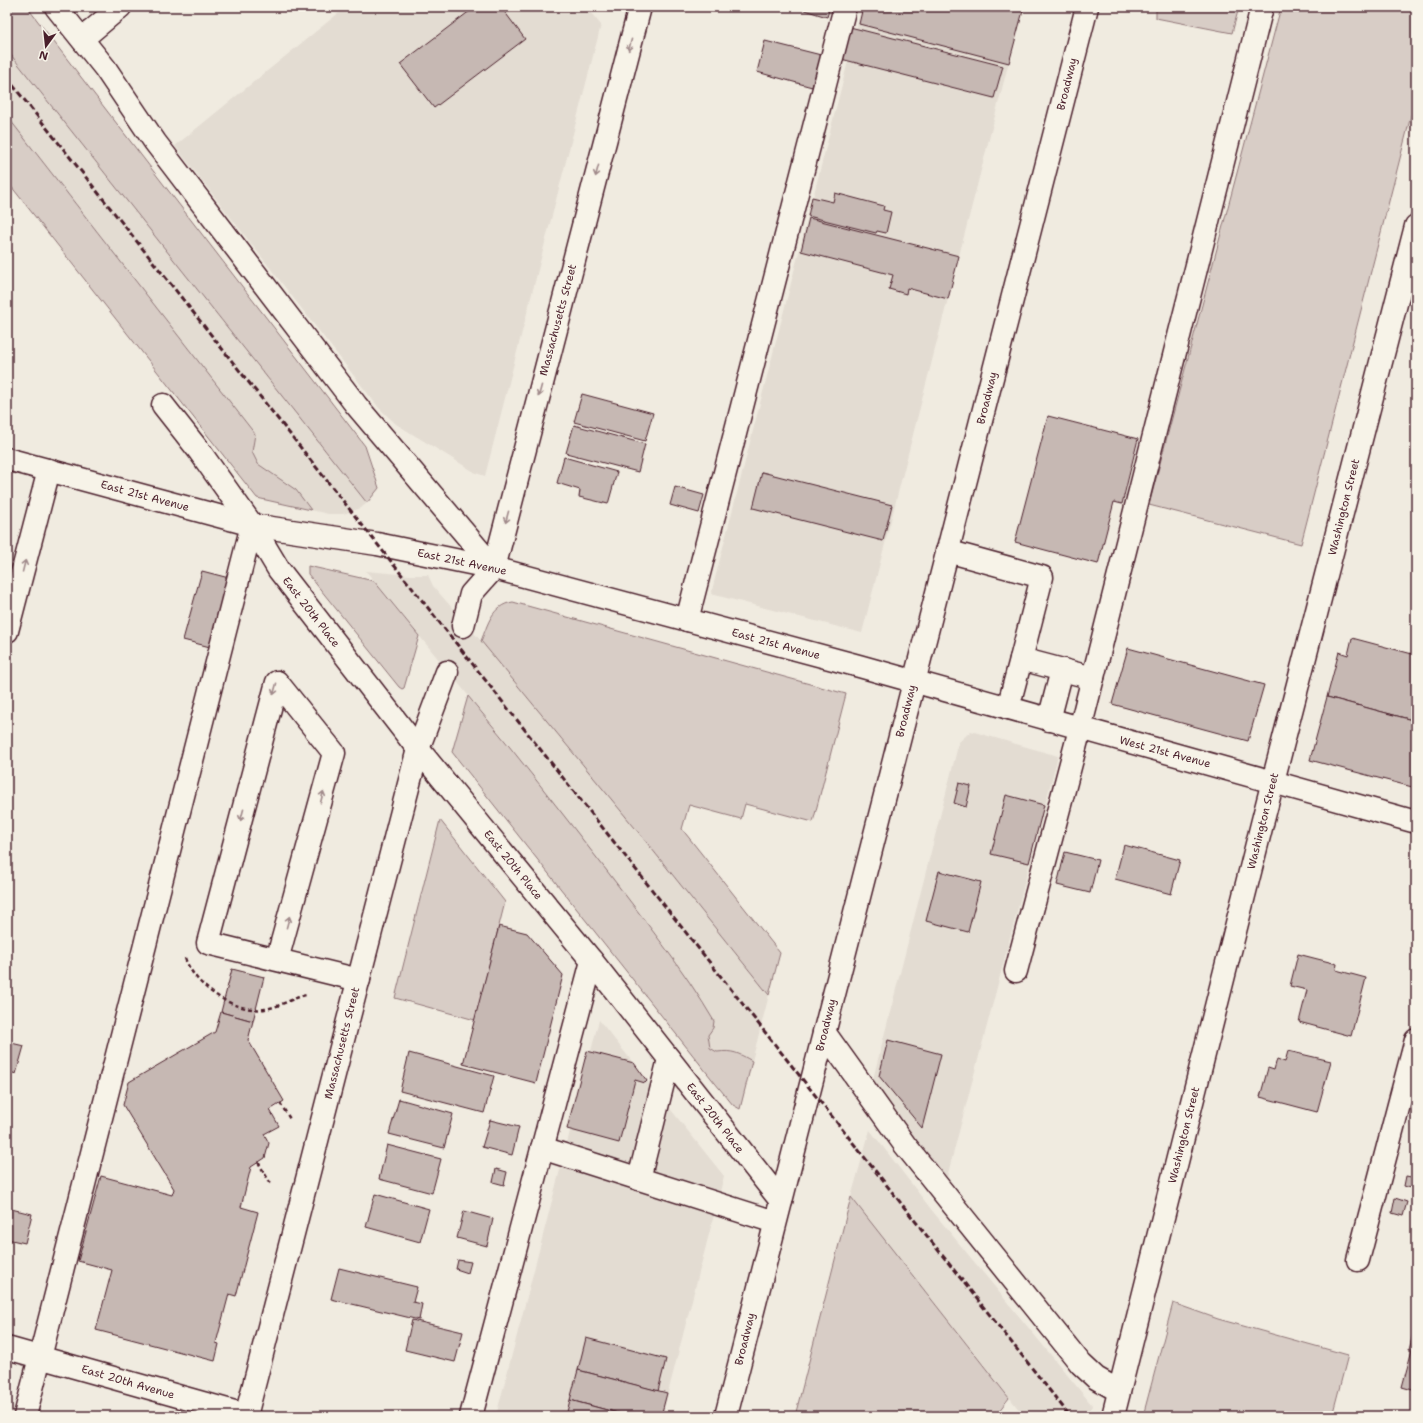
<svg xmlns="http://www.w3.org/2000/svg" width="1423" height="1423" font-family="'Shantell Sans',sans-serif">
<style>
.built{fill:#e3dcd2}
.green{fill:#d8cdc6;stroke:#917678}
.building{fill:#c6b8b3;stroke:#4a1f2b}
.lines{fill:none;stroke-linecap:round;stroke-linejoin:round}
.minor-casing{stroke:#4a1f2b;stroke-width:25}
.major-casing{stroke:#4a1f2b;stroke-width:25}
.path{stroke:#4a1f2b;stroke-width:2.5;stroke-dasharray:4 3;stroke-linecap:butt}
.minor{stroke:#f7f3e8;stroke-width:22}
.major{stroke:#f7f3e8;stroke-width:22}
.rail{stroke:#4a1f2b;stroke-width:3;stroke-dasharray:6 3;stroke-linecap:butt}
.oneway{stroke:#a0898a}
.labels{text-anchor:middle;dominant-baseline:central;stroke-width:3;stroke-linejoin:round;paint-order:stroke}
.street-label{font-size:11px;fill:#4a1f2b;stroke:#f7f3e8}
</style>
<rect width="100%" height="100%" fill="#f0ebe0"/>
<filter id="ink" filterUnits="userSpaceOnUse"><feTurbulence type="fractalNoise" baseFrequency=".025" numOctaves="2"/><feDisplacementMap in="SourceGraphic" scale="8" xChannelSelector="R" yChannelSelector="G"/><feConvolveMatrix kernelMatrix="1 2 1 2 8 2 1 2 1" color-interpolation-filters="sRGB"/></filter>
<g filter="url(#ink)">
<g class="built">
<polygon points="346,7 586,7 601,25 485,476 476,473 396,424 379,408 175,146"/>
<polygon points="862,7 1023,7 862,633 711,594"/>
<polygon points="7,50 367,503 361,508 343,514 328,514 311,510 296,490 258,464 252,452 255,434 7,116"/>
<polygon points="366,571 410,575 428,575 433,586 481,641 635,828 769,995 752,1061 739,1054 729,1051 717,1052 710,1048 707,1035 713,1028 685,976 665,947 509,745"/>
<polygon points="971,731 1058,756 946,1181 871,1087 959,742"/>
<polygon points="599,1020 724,1176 662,1416 496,1416"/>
<polygon points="870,1130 934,1213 1092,1405 1089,1416 1024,1416 886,1242 851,1197"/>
</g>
<g class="green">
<polygon points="7,7 27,7 365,446 379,488 367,503 7,50"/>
<polygon points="1156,7 1239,7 1232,33 1156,18"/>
<polygon points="1281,7 1416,7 1416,96 1301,544 1149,505"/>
<polygon points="7,116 255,434 252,452 258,464 296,490 311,510 257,498 7,181"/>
<polygon points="308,566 374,581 419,636 404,688 402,689 399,687 308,574"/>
<path d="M513,602L846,694L813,822L745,804L741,819L689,805L682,829L780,953L769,995L635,828L481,641C488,624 492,605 513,602Z"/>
<path d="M468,696C516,753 561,812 607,871C644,920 683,968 714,1021L713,1028L708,1035L710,1048L717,1052C733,1050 738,1053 752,1061L740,1109L733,1105L715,1083L452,752Z"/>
<polygon points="440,820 505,902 475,1020 395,998"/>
<polygon points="851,1197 1009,1398 995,1416 795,1416"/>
<polygon points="1173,1303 1218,1319 1348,1355 1332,1416 1143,1416"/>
</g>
<g class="building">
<polygon points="475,7 501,7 525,39 434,108 400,64"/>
<polygon points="802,7 830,7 827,17 801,9"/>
<polygon points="863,7 1024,7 1009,63 859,24"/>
<polygon points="850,27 1003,66 994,98 841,59"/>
<polygon points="765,41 821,55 812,87 757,72"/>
<polygon points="835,193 884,206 883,210 891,212 886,233 877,231 876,233 808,216 812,197 833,202"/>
<polygon points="809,218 959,256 948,299 907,288 906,294 889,289 893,275 801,251"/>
<polygon points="582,394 653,413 645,441 574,422"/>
<polygon points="1048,416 1138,439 1122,504 1114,502 1098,564 1015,542"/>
<polygon points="574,425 645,444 638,472 566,453"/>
<polygon points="564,457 617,472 608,504 579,497 580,490 557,483"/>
<polygon points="762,472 892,505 883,541 753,508"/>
<polygon points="675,487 704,495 699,513 670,505"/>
<polygon points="202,571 229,578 210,647 183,640"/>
<polygon points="1352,638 1416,655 1416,721 1327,697 1339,652 1348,655"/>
<polygon points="1128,648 1264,685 1248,741 1112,704"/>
<polygon points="1327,697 1416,721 1416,788 1310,760"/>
<polygon points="959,783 971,786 966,807 954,803"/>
<polygon points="1006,795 1044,805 1029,863 991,854"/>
<polygon points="1124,845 1180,860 1171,894 1115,879"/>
<polygon points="1065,852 1098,860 1090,893 1057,885"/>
<polygon points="939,871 981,882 968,932 926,921"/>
<polygon points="499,926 527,933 563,975 536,1083 463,1064"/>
<polygon points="1298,954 1337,964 1336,970 1366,978 1351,1036 1299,1022 1307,990 1290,986"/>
<polygon points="232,969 264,977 253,1021 221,1012"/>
<polygon points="221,1012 253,1021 248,1040 284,1101 270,1110 279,1126 264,1134 269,1143 265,1158 251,1167 241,1207 258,1212 236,1296 229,1294 216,1343 219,1344 215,1361 96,1330 112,1270 78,1261 101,1176 172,1195 174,1189 123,1105 129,1082 215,1032"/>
<polygon points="888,1040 941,1054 922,1128 879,1076"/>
<polygon points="7,1042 24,1046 16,1074 7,1071"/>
<polygon points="587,1051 634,1063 647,1081 645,1083 635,1080 619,1143 567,1129"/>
<polygon points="1288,1051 1331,1061 1317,1112 1260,1097 1268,1068 1274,1070 1277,1059 1285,1062"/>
<polygon points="409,1053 494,1076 484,1113 400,1091"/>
<polygon points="399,1099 453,1114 444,1148 389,1134"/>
<polygon points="490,1120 519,1127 512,1155 482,1147"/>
<polygon points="387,1145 441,1159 432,1193 379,1179"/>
<polygon points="496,1169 507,1172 504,1185 493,1182"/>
<polygon points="1406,1176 1416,1178 1414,1189 1404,1186"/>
<polygon points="375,1194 429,1209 420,1242 366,1227"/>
<polygon points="1395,1198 1407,1202 1403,1216 1392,1213"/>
<polygon points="7,1208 32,1214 25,1243 7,1239"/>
<polygon points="464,1211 493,1219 487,1246 457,1238"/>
<polygon points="458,1260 471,1262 468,1273 456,1269"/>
<polygon points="339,1268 417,1287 413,1302 422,1304 419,1320 331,1299"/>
<polygon points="412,1320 463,1332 455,1362 405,1350"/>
<polygon points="1416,1332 1416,1391 1402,1387 1412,1350 1409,1350 1413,1334 1415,1334"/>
<polygon points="586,1338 666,1359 658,1391 578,1370"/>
<polygon points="578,1370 667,1393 661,1416 629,1416 570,1400"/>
<polygon points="570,1400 629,1416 566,1416"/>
</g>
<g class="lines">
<g class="minor-casing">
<g id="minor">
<polyline points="56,7 105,68 155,142 356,405 494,568"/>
<polyline points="82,39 120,7"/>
<polyline points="7,459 252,525 377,544 494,568 859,666 1416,822"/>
<polyline points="252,525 279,570 418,749 592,961 781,1201"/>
<polyline points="947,551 1042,577 1021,659 1093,678"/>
<polyline points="687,620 845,7"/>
<polyline points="463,626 471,594 494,568 640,7"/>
<polyline points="7,631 49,470"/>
<polyline points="1008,708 1021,659"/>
<polyline points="1049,720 1062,670"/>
<polyline points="277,960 334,753 277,682 208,943 359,980"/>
<polyline points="1016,971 1080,729 1262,7"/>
<polyline points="824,1032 905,1145 1081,1364 1096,1378 1119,1391"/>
<polyline points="542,1148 775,1222"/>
<polyline points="639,1179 669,1059"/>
<polyline points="1358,1260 1416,1040"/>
<polyline points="7,1348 249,1416"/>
<polyline points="25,1416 252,525 200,452 163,405"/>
<polyline points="246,1416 418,749 447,672"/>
<polyline points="471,1416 592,961"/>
<polyline points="1113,1416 1263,820 1416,226"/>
</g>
</g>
<g class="major-casing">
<polyline id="major" points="726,1416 1087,7"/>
</g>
<g class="path">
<path d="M185,958C195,987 234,1013 265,1009C280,1007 292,998 306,995"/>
<polyline points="280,1103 290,1119"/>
<polyline points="258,1162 272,1186"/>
</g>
<use href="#minor" class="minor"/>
<use href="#major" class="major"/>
<polyline class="rail" points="7,78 1070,1416"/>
</g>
<defs><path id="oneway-shaft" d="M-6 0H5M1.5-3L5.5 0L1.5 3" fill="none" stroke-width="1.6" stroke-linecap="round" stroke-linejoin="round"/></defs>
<g class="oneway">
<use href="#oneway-shaft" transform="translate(630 45) rotate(105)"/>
<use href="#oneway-shaft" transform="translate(597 171) rotate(105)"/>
<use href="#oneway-shaft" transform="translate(540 391) rotate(105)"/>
<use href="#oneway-shaft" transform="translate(507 517) rotate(105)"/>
<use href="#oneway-shaft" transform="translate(24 566) rotate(-76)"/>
<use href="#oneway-shaft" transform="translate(275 689) rotate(105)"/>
<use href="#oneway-shaft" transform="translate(322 797) rotate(-75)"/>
<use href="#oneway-shaft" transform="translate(242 815) rotate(105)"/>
<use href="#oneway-shaft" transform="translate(288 922) rotate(-75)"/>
</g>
</g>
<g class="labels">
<g class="street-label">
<text transform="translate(1067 84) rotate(-76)">Broadway</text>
<text transform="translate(558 320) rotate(-75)">Massachusetts Street</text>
<text transform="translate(987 398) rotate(-76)">Broadway</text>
<text transform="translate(145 496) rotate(15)">East 21st Avenue</text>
<text transform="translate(1344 507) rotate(-76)">Washington Street</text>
<text transform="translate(462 562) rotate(12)">East 21st Avenue</text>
<text transform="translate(311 612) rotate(52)">East 20th Place</text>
<text transform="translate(776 644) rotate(15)">East 21st Avenue</text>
<text transform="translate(906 711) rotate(-76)">Broadway</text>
<text transform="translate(1165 752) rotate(15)">West 21st Avenue</text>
<text transform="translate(1263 821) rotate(-76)">Washington Street</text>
<text transform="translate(513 865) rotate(51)">East 20th Place</text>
<text transform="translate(826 1025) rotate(-76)">Broadway</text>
<text transform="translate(342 1043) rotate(-76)">Massachusetts Street</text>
<text transform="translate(715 1118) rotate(52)">East 20th Place</text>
<text transform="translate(1184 1135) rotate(-76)">Washington Street</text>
<text transform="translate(745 1339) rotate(-76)">Broadway</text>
<text transform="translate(128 1382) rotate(16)">East 20th Avenue</text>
</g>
</g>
<rect width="1423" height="1423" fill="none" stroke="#f7f3e8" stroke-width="24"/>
<rect x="12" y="12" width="1399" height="1399" fill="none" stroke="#4a1f2b" stroke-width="1.5" filter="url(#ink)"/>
<g transform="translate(46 46) rotate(195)" stroke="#f7f3e8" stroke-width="3" paint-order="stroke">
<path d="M0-3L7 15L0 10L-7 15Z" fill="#4a1f2b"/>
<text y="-6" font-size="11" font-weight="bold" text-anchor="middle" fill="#4a1f2b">N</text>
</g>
</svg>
